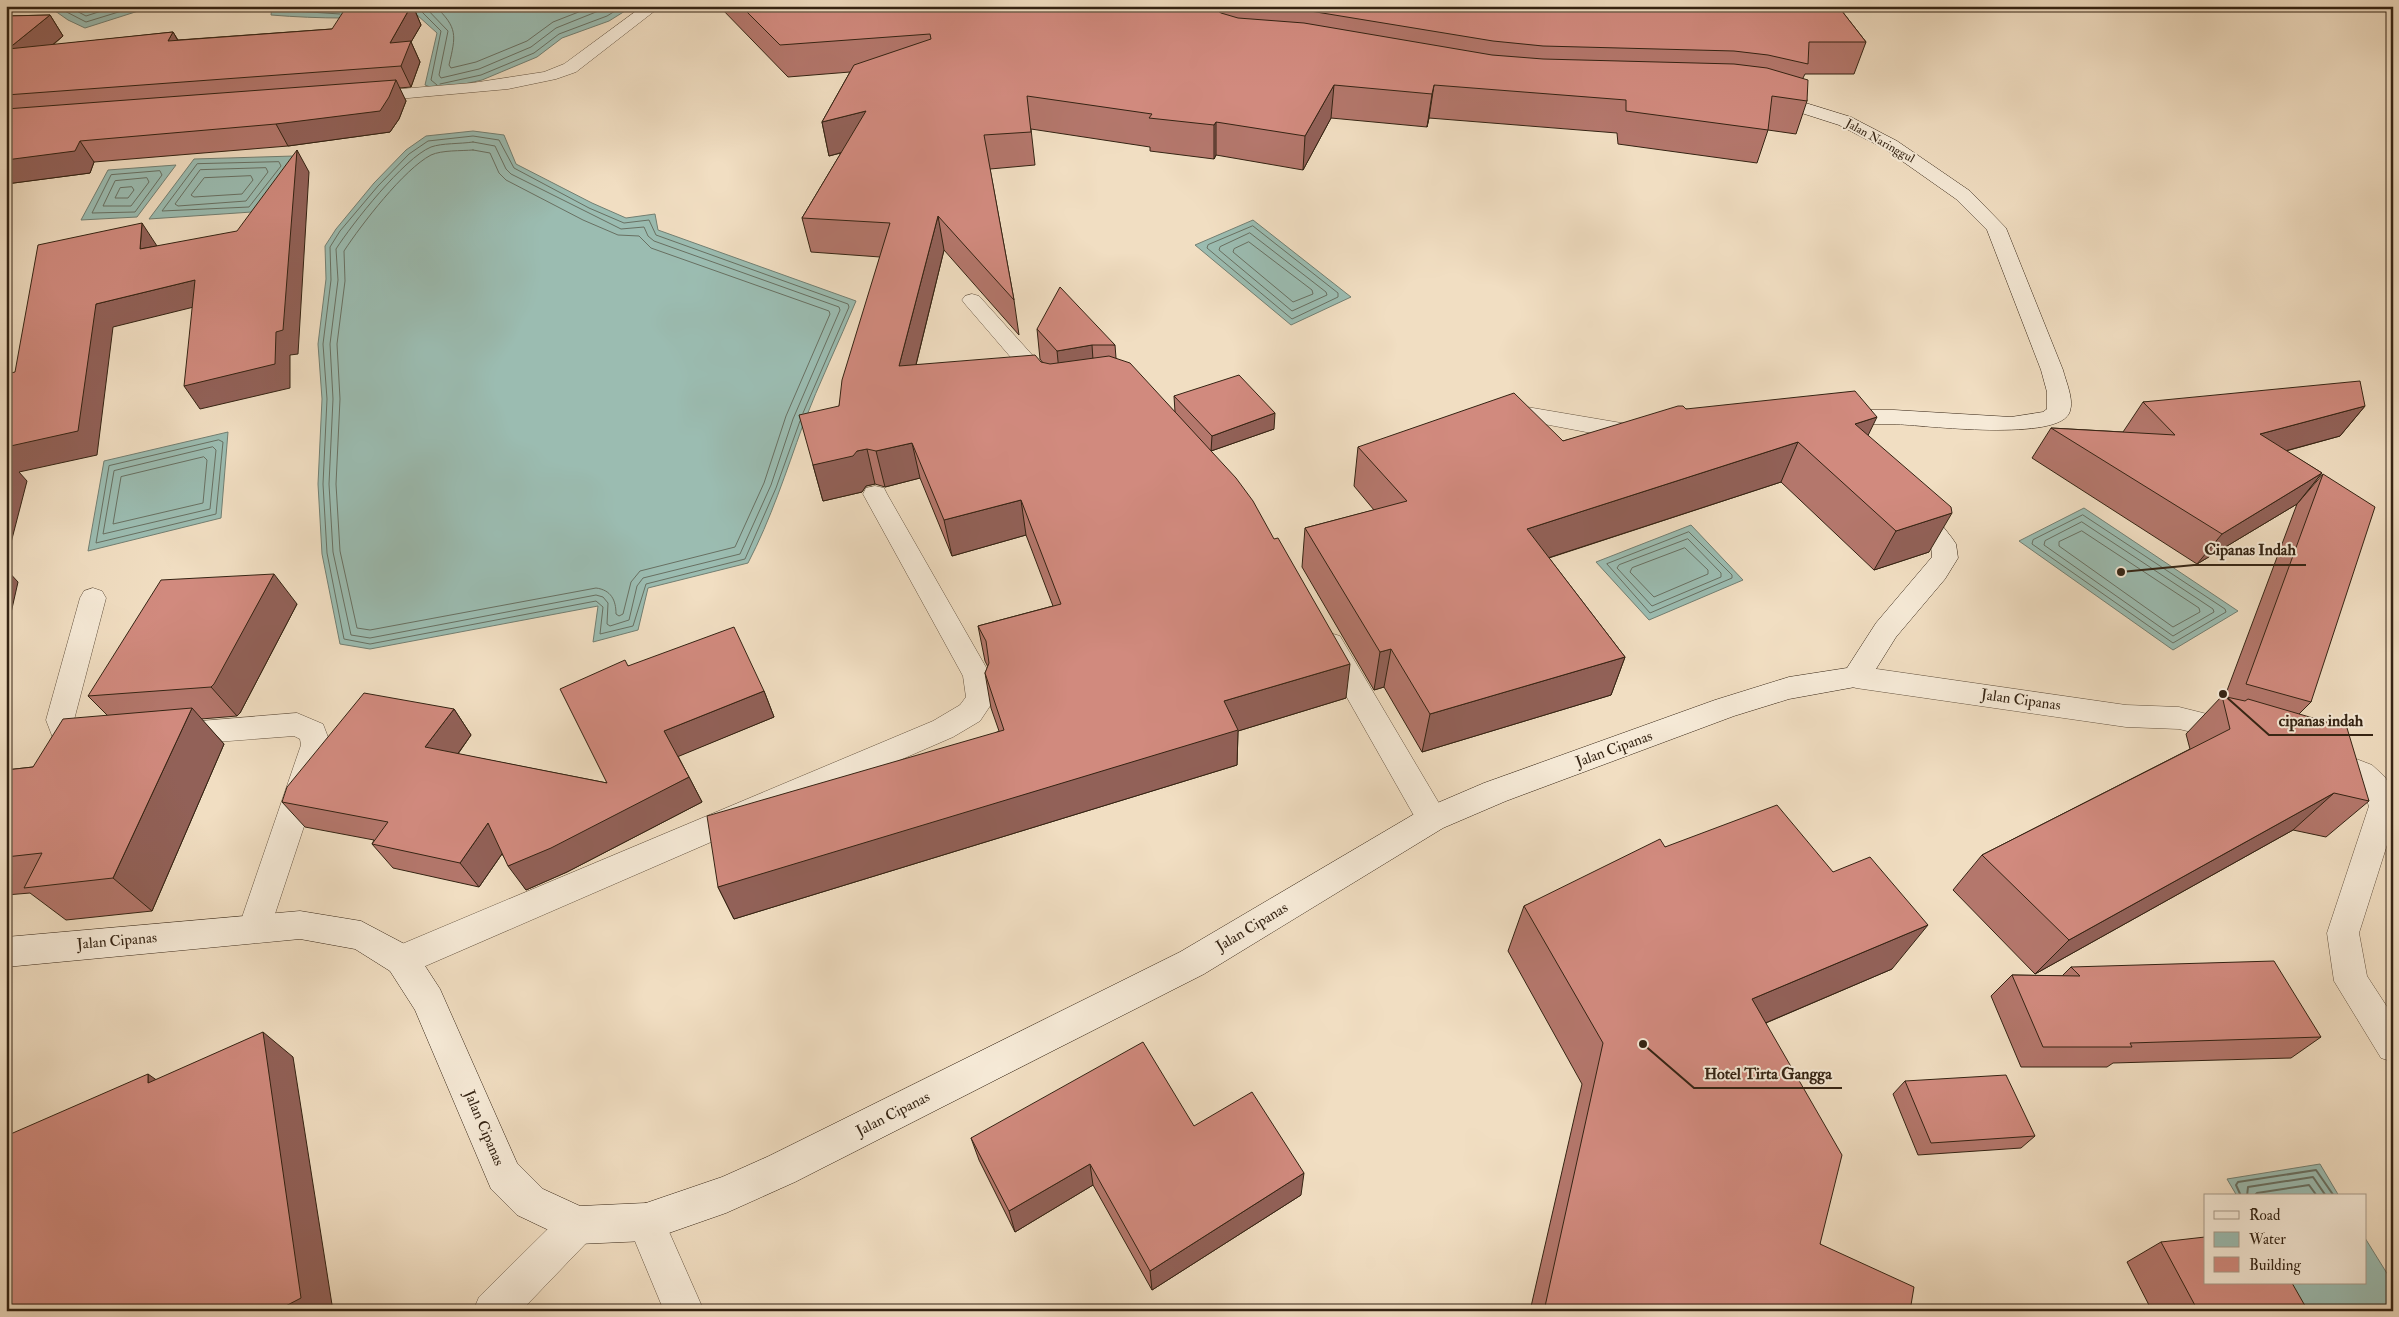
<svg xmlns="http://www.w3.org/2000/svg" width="2399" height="1317" font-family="'IM FELL Double Pica',serif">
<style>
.water{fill:#9bbcb1;stroke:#727f72}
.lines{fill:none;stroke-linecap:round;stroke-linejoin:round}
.shore-far1{stroke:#687062;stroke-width:1}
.shore{stroke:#687062;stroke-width:2}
.street-casing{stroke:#63523f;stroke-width:1}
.secondary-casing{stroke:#342313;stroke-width:1}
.street{fill:#f6ead7;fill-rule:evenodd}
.secondary{fill:#f6ead7;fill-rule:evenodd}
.wall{fill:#b4776c;stroke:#342313}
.shaded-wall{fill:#926158;stroke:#342313}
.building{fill:#d18a7e;stroke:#342313}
.labels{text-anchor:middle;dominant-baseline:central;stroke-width:4;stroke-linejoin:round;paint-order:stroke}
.far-street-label{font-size:12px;fill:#342313;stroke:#f6ead7}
.street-label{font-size:15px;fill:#342313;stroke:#f6ead7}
.leader{fill:none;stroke:#342313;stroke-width:2}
.callout-dot{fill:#342313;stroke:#f6ead7;stroke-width:2}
.callout-label{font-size:16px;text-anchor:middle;font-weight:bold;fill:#342313;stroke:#f6ead7;stroke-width:4;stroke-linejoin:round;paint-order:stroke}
</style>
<rect width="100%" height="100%" fill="#f1dec2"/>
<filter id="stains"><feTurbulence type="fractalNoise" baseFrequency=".004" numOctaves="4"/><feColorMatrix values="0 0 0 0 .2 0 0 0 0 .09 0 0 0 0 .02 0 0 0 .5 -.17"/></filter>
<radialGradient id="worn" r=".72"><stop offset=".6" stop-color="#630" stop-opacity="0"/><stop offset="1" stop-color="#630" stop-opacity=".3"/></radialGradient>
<g class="water">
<polygon points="48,6 154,6 85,28 68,20"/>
<path d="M272,6H633L609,21L562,38L537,57L482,80L438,90L425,85L437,33L417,15C368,19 320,19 271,15Z"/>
<path d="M473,131L504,135L516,164L592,203L626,218L655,214L658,230L856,301C839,342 819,383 803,425C786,472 771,519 748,563L648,588L638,630L593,642L598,606L370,649L340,644L322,554L318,484L322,399L318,344L326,279L325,246L336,229L374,183L406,150L426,136Z"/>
<polygon points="294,156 252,212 149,219 194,159"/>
<polygon points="176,165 137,217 81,220 108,170"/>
<polygon points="1253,220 1351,297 1291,325 1195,245"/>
<polygon points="228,432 221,518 88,551 104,461"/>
<polygon points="2084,508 2238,611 2173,650 2019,541"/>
<polygon points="1691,525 1743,580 1649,620 1596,562"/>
<polygon points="2320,1164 2339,1196 2237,1196 2227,1179"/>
<polygon points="2365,1238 2393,1283 2393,1311 2300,1311 2285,1283 2365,1283"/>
</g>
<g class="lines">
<g class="shore-far1">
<polyline points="55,6 86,22 138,6"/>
<polyline points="67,6 86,16 117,6"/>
<polyline points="277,6 279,10 340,14"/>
<polyline points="424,6 448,31 439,75 441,78 479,69 531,47 556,28 611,6"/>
<path d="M435,6C458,28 456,35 449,65L451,68L476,62L527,41L553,22L594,6"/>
<polyline points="416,10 421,11 441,31 431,80 437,85"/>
<polyline points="440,84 481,75 534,53 559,34 607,16 623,6"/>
<path d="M473,142L495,146L506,169L511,174L621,229L644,227L648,236L654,241L839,307L840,310L793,419L771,485L740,554L643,578L637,586L629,620L610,626L607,624L608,603L603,597L596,595L370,638L351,635L333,552L329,484L333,399L330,344L338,280L336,249C352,224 404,158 431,147C442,143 460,144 473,142Z"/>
<path d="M473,150L490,153L499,173L506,180L583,220L618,235L639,236L651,248L829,311L830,314L786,416L764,483L735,547L640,571L631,582L623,614L619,616L616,614C616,600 611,590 596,588L370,630L357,628L340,551L336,484L340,399L337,344L345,281L344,251C361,225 404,169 431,155C442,150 461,151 473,150Z"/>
<polygon points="279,162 281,166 249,207 162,211 197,164"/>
<polygon points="266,168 268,172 246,201 178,206 175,204 200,170"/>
<polygon points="160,171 162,175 135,212 92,213 111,175"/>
<polygon points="251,176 253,180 242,194 194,197 191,195 204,178"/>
<polygon points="147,178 149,182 131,206 103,206 115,181"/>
<polygon points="132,187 134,190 128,198 115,198 120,188"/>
<polygon points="1253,226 1338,293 1338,297 1292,319 1207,248 1208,245"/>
<polygon points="1250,233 1326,292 1327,295 1292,311 1219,250 1220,247"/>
<polygon points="1249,242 1312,290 1313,294 1293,302 1233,252 1234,249"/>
<polyline points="800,421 776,488 745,559 646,584 633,626 600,634 603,607 596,601 370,644 344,639 327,553 323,484 327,399 323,344 331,280 330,247 340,231 378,186 409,154 428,141 473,136 499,140 514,168 589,208 624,223 649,220 656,235 848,304 849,307 803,413"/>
<polygon points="219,440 223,442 216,514 96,543 109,466"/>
<polygon points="213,447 216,450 210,509 103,534 114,471"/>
<polygon points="204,457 207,460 203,503 113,524 121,477"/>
<polygon points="2083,515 2225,609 2226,612 2173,643 2032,544 2033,540"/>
<polygon points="2082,522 2213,609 2214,612 2173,636 2044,545 2045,541"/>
<polygon points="2082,531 2199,608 2200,612 2173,627 2059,546 2059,542"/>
<polygon points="1689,532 1732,575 1732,578 1650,613 1607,564"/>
<polygon points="1688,539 1721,573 1721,577 1652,606 1617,568 1619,565"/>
<polygon points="1685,548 1708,570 1708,574 1654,597 1630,572 1632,568"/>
</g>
<g class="shore">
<polyline points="2241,1196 2236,1185 2238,1182 2316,1170 2334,1196"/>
<polyline points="2247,1196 2248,1187 2313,1177 2326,1196"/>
<polyline points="2254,1196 2257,1193 2309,1185 2317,1196"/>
</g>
<g class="street-casing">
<g id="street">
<polygon points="643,6 661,6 576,72 556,79 508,89 364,102 358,101 355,97 358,93 364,92 472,83 544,72 564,64"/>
<polygon points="972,294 979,296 1054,379 1057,384 1054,389 1046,391 1038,389 965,304 962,300 965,296"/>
<polygon points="1515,405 1639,426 1647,429 1651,434 1647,439 1639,442 1507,417 1503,412 1507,407"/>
<polygon points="875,486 884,488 887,494 991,676 994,698 990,706 980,721 953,737 414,971 402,975 390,971 386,960 390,949 933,721 960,705 966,697 963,676 863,494 866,488"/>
<polygon points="93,588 102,591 106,598 74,720 77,728 99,733 103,741 99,749 89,753 56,746 46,720 80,598 84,591"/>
<polygon points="1330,633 1340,636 1443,810 1447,819 1443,828 1432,832 1421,828 1316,643 1320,636"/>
<polygon points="1856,666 2126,705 2179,707 2243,723 2247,731 2243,739 2233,742 2179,729 2126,727 1856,688 1846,685 1842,677 1846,669"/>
<polygon points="297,713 323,724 331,745 270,929 265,939 254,943 243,939 238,929 301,745 300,739 294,736 176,745 166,742 162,734 166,726 176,723"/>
<path d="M2325,747L2372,765L2385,777L2393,791V826L2359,933L2367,976L2393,1016V1062L2381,1058L2334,981L2327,933L2369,806C2359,780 2339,775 2315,767L2310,759L2315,751Z"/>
<polygon points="646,1203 659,1209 704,1311 664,1311 627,1222 633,1209"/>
<polygon points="578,1206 591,1212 597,1225 591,1238 521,1311 473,1311 479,1297 565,1212"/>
</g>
</g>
<g class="secondary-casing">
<g id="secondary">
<path d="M1770,92L1851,117L1897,141L1970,191L2006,228L2063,370C2066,382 2074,399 2070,411C2062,443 1922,425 1894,424C1877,424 1859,424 1841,424L1833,422L1829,417L1833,412L1841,410H1894L2011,417L2043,412L2047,409V392L2041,370L1987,230L1956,199L1885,149L1839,125L1764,101L1761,97L1764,93Z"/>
<polygon points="1914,499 1923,501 1952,538 1956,544 1958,558 1945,579 1896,637 1866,685 1789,699 1734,716 1506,801 1443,828 1204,974 795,1182 726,1213 646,1241 578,1244 517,1215 491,1189 415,1010 390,971 355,949 300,939 6,967 6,937 300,911 361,921 414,949 440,989 517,1163 543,1189 580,1206 646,1203 722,1177 769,1156 1180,952 1421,810 1484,783 1715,700 1789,677 1847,668 1876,623 1932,557 1931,546 1902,507 1905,501"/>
</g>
</g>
<use href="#street" class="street"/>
<use href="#secondary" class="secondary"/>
</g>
<g class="wall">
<polygon points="382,6 413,6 421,25 411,42 420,62 411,87 399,88 406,101 399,119 390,132 288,146 94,162 90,173 6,184 6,16 50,15 63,36 53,45 173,32 178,40 332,29"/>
<polygon points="719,6 1838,6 1866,42 1854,74 1805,74 1803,78 1807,101 1796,134 1768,130 1757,163 1618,144 1617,133 1429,118 1427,127 1331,118 1303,170 1216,155 1214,159 1150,151 1150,147 1031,129 1035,165 990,169 1014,300 1019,335 944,250 916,365 1041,362 1043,363 1040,359 1037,329 1115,345 1116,358 1175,412 1174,396 1274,429 1211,451 1346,698 1238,731 1237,765 734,919 718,887 999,731 991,708 985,673 988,667 985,661 978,626 1053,606 1026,535 952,556 920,478 885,487 875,484 866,486 862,492 823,501 813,465 839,406 880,257 811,252 802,218 841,153 829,156 822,122 850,72 788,77"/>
<polygon points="2143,402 2365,406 2340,436 2286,451 2322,473 2297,504 2197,564 2032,458 2051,428 2123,432"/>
<polygon points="1686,409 1868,436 1929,552 1874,570 1781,482 1549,558 1625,657 1611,695 1422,752 1384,687 1374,690 1302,567 1305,528 1374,510 1354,486 1358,447 1563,441"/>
<polygon points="2323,474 2311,702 2299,714 2369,801 2326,837 2293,830 2035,974 1953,890 1982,855 2190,749 2186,734 2222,696 2225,696 2297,504"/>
<polygon points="297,604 240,713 237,716 201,719 224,744 152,911 66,920 30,893 6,895 6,770 33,767 108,716 88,696"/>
<polygon points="628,666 764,691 774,717 678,756 702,802 567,872 526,890 502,854 479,887 393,868 372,844 374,840 305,827 282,802 454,709 471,735 458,754 607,783"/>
<polygon points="1665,847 1833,872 1892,969 1766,1023 1820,1244 1910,1311 1530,1311 1582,1084 1508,951 1524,906"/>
<polygon points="2071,967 2321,1037 2291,1058 2113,1063 2107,1067 2021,1067 1991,996 2012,975 2062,976"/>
<polygon points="1905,1081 2035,1136 2021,1148 1918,1155 1893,1094"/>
<polygon points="1194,1126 1301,1195 1152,1290 1093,1185 1015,1232 979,1160 971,1138"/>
<polygon points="2161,1242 2308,1311 2152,1311 2127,1262"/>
</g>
<g class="shaded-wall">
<polygon points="6,6 15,6 16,7 6,15"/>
<polygon points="411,6 413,6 421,25 411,42 420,62 411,87 390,43"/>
<polygon points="50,15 63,36 22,70 8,49"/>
<polygon points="173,32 185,53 168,41"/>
<polygon points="396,80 406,101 399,119 390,132 288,146 276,124"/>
<polygon points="1334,85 1331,118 1303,170 1305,136"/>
<polygon points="1434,85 1429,118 1427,127 1432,94"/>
<polygon points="866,111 872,144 829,156 822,122"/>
<polygon points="1216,122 1216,155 1214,159 1214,125"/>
<polygon points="80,141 94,162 90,173 6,184 6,160"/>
<polygon points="297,150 309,172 298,354 290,355 290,388 200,409 184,386 276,332"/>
<polygon points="938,216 944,250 907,401 899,366"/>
<polygon points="142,223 157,246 140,249"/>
<polygon points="195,280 210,303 113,327 97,455 19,472 27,481 6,562 6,447 96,304"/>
<polygon points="1092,345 1094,375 1060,381 1057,351"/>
<polygon points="2365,406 2340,436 2237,464 2260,434"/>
<polygon points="1275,413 1274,429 1211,451 1212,436"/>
<polygon points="1877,417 1858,456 1855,424"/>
<polygon points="1798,442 1781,482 1517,568 1527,529"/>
<polygon points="912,443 920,478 885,487 876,451"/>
<polygon points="867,449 875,484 866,486 862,492 823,501 813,465 857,451"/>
<polygon points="2322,473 2297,504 2197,564 2222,534"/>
<polygon points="1021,500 1026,535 952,556 944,520"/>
<polygon points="1952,513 1929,552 1874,570 1896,531"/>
<polygon points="6,569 18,582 6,635"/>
<polygon points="274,574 297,604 240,713 237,716 211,687"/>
<polygon points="1391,649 1384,687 1374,690 1380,652"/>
<polygon points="1625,657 1611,695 1422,752 1430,714"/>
<polygon points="1350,664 1346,698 1238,731 1237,765 734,919 718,887 1224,701"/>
<polygon points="764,691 774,717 677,757 664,731"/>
<polygon points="192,708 224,744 152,911 113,878"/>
<polygon points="454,709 471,735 444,773 425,747"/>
<polygon points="689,777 702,802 567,872 526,890 508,866"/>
<polygon points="2334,793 2293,830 2035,974 2069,940"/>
<polygon points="488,823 506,848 479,887 460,863"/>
<polygon points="1928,925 1892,969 1723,1041 1752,999"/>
<polygon points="263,1032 293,1057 333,1311 276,1311"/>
<polygon points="148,1074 182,1098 148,1083"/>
<polygon points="1090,1164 1093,1185 1015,1232 1009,1211"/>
<polygon points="1304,1173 1301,1195 1152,1290 1150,1271"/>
</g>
<g class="building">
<polygon points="382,6 411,6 390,43 411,41 401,66 6,95 6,16 50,15 8,49 173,32 168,41 332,29 345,9"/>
<polygon points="741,6 1210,6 1221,13 1238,18 1304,23 1492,55 1543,59 1734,64 1767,68 1808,80 1807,101 1772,96 1768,130 1626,111 1626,100 1434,85 1432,94 1334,85 1305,136 1216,122 1214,125 1149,118 1152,114 1027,96 1031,132 984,135 1014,300 938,216 899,366 1035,355 1041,362 1050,364 1109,356 1130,363 1236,478 1253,501 1274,539 1278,538 1350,664 1224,701 1238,730 718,887 707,816 1004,730 985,673 989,663 986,641 978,626 1061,604 1021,500 944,520 912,443 876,451 867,449 857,451 853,456 813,465 799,415 839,406 842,380 890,223 802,218 866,111 822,122 854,65 931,39 930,34 780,45"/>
<polygon points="1260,6 1838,6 1866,42 1809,42 1808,64 1768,55 1734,51 1543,46 1493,41 1304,10"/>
<polygon points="396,80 389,97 380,111 276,124 80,141 75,151 6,160 6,109"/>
<polygon points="297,150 283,330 276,332 275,364 184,386 195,280 96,304 78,431 6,447 6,376 7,374 15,372 38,245 142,223 140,249 237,231"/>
<polygon points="1060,287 1115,345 1092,345 1057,351 1037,329"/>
<polygon points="1239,375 1275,413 1212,436 1174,396"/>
<polygon points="2360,381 2365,406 2260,434 2322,473 2222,534 2051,428 2175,435 2143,402"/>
<polygon points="1855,391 1877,417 1855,424 1951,507 1952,513 1896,531 1798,442 1527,529 1625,657 1430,714 1391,649 1380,652 1305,528 1407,501 1358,447 1514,393 1563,441 1678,406 1683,406 1686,409"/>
<polygon points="2323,474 2375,507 2311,702 2246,684"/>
<polygon points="274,574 214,684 211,687 88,696 161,580"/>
<polygon points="734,627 764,691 664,731 689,777 551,848 508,866 488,823 460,863 372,844 388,822 282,802 287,787 364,693 454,709 425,747 607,783 560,689 625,660 628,666"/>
<polygon points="2222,696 2245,701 2248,699 2347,728 2369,801 2334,793 2069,940 1982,855 2230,729"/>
<polygon points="192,708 113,878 24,888 42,853 6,857 6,770 33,767 63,719"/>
<polygon points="1777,805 1833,872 1870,857 1928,925 1752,999 1842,1155 1820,1244 1914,1287 1910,1311 1544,1311 1603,1043 1524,906 1660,839 1665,847"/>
<polygon points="2274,961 2321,1037 2130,1043 2132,1047 2043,1047 2012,975 2080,976 2071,967"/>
<polygon points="263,1032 301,1298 276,1311 6,1311 6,1136 148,1074 148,1083"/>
<polygon points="1143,1042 1194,1126 1252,1092 1304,1173 1150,1271 1090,1164 1009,1211 971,1138"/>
<polygon points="2006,1075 2035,1136 1931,1143 1905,1081"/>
<polygon points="2205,1237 2205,1283 2292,1283 2308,1311 2198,1311 2161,1242"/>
</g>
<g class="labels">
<g class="far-street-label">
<text transform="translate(1880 141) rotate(29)">Jalan Naringgul</text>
</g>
<g class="street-label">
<text transform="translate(2021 700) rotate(8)">Jalan Cipanas</text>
<text transform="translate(1614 749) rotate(-20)">Jalan Cipanas</text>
<text transform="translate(1252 927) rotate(-31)">Jalan Cipanas</text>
<text transform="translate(117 941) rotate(-5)">Jalan Cipanas</text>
<text transform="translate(893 1114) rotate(-27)">Jalan Cipanas</text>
<text transform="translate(484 1128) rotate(67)">Jalan Cipanas</text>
</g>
</g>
<path class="leader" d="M2121 572L2194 565H2306M2223 694L2269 735H2373M1643 1044L1694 1088H1842"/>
<g class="callout-dot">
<circle cx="2121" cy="572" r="5"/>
<circle cx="2223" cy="694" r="5"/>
<circle cx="1643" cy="1044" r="5"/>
</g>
<g class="callout-label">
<text x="2250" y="555">Cipanas Indah</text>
<text x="2321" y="726">cipanas indah</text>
<text x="1768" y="1079">Hotel Tirta Gangga</text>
</g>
<rect width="2399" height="1317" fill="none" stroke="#f1dec2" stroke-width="25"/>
<rect x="8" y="8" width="2384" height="1302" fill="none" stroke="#342313" stroke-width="2.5"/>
<rect x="12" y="12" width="2374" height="1292" fill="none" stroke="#342313"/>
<rect x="2204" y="1194" width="162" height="90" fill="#f6ead7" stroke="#a89a89"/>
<rect x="2214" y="1211" width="25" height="8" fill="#f6ead7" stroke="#a89a89"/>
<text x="2249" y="1220" font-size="15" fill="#342313">Road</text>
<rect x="2214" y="1232" width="25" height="15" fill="#9bbcb1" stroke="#a89a89"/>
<text x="2249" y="1244" font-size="15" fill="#342313">Water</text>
<rect x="2214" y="1257" width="25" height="15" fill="#d18a7e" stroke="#a89a89"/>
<text x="2249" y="1270" font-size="15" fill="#342313">Building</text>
<rect width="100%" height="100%" filter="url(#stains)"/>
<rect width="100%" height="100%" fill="url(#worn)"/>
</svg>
